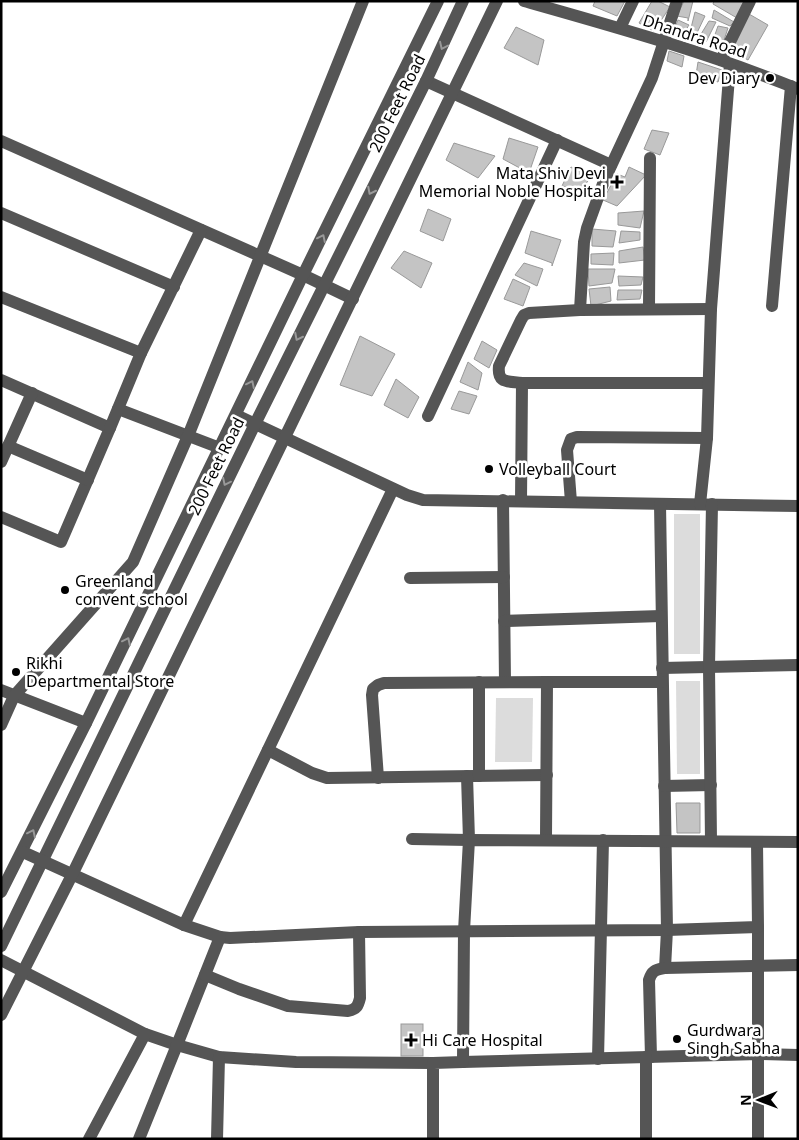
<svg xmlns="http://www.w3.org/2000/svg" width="799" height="1140" font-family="'Noto Sans',sans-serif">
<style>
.green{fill:#dcdcdc}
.building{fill:#c4c4c4;stroke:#999}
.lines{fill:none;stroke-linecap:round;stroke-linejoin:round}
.minor{stroke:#555;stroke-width:12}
.oneway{stroke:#999}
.poi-dot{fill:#000;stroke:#fff;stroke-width:2}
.labels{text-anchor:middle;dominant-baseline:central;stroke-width:5;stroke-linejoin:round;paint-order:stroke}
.street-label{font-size:16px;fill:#000;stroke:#fff}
.poi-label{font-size:16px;fill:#000;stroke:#fff;text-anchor:start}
</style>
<rect width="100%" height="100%" fill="#fff"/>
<g class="green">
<rect x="674" y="514" width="26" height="140"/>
<polygon points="676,681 700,681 700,774 677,774"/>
<polygon points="496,698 533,698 532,762 495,762"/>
</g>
<g class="building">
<polygon points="595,1 625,1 617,16 593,6"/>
<polygon points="652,1 658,1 670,7 654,31 639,23"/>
<polygon points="684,1 693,1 688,21 688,18 677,16"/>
<polygon points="714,1 747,1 737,18 713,4"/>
<polygon points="714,10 734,22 730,26 712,18"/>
<polygon points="695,12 705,16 695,37 689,36"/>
<polygon points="749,14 768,25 748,60 728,49"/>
<polygon points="678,20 689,25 683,35 673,32"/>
<polygon points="709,21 716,22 706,42 698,39"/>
<polygon points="718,26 728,28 721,49 712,43"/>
<polygon points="516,27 544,40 538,65 504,48"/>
<polygon points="669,51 684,56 682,67 667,61"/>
<polygon points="698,62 722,70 718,82 696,75"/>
<polygon points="652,130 669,133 660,155 644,149"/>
<polygon points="509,138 538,147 529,173 503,159"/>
<polygon points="454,143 495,156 478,178 446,160"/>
<polygon points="571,167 591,177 581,190 562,186"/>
<polygon points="629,167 646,175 617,206 603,200 617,174 625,177"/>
<polygon points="428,209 451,219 443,241 420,231"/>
<polygon points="644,211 640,228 618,225 618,213"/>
<polygon points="592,229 616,231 613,247 592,246"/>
<polygon points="531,231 561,240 552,266 552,263 525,253"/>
<polygon points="621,231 640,232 640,240 619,243"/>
<polygon points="643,247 645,260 619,263 619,251"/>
<polygon points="404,251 432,263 421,288 391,268"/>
<polygon points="614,253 613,265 591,264 591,254"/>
<polygon points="524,263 543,269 537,286 515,275"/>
<polygon points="588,269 615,269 612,283 589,286"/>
<polygon points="618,276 643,277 641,285 619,286"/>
<polygon points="513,279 530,287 523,306 504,299"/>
<polygon points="610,287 611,301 591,306 589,289"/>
<polygon points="618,290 642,290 640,299 617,300"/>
<polygon points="360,336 395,354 372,396 340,385"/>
<polygon points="482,341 497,350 489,368 474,359"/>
<polygon points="468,362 482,373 478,390 460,382"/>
<polygon points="396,379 419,397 408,418 384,405"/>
<polygon points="459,391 477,396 469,414 451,409"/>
<polygon points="676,803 700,803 700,833 677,833"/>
<rect x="401" y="1024" width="22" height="32"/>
</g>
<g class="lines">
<g class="minor">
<path d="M524,1C616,27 709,53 798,89"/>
<polyline points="620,28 633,1"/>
<polyline points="721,60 750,1"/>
<polyline points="426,81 611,165"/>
<polyline points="1,141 303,275 353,299"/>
<polyline points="1,213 174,287"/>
<polyline points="1,297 141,353 201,230"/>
<polyline points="772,306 791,86"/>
<polyline points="649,309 650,158"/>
<polyline points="580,310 584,242 587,228 604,181 652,78 677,1"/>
<polyline points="1,380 110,428 61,542 1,517"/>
<path d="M522,383C508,381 497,384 499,366L521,320L524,315L529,313L580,310L711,309"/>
<polyline points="118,409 220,448"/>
<polyline points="236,415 407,495 423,500 798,506"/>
<polyline points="428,416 557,140"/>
<polyline points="110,428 141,353"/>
<polyline points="8,446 88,480"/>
<polyline points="1,462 32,393"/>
<polyline points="503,500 505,682"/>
<polyline points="521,501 522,383 708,383"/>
<polyline points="571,502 567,450 571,439 577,437 707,438"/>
<polyline points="660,504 667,930 665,968"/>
<polyline points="700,504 707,438 711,309 730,64"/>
<polyline points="410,578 504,577"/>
<polyline points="504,621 661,616"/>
<polyline points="662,668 798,665"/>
<polyline points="479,682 479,776"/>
<polyline points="547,682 662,682"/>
<polyline points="1,690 86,723"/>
<polyline points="1,725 14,696 133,562 188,436 363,1"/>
<polyline points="268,750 312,773 327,778 547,775"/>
<polyline points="378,778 372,695 373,689 378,685 384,683 547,682 546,839"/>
<polyline points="664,786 711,785"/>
<polyline points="412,839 469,840 467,776"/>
<polyline points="711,841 709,667 712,504"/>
<polyline points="1,892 86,723 303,275 438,1"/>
<polyline points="184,925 393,489"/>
<polyline points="758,927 758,1139"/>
<polyline points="220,937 230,938 359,932 667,930 758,927 757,842"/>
<polyline points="1,946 255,424 426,81 463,1"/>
<polyline points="1,960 145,1034 177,1045 220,937 184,925 23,852"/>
<path d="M205,975L239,989L288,1006L348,1011C357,1009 358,1006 360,998L359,932"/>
<polyline points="1,1015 72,875 497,1"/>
<path d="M651,1057L649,980C652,970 656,970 665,968L798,965"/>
<polyline points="598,1059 603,840"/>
<polyline points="463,1062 759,1054 798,1055"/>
<polyline points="89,1139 145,1034"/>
<polyline points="139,1139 177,1045 219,1057 296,1062 433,1063"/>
<polyline points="217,1139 219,1057"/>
<polyline points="433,1139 433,1063 463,1062 464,931 469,840 798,842"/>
<polyline points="646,1139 646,1057"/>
</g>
</g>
<defs><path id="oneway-chevron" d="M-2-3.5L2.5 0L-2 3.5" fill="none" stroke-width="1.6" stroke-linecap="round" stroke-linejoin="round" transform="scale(1.25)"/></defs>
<g class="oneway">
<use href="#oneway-chevron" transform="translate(443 46) rotate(115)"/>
<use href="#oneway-chevron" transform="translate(371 191) rotate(117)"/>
<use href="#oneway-chevron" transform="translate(322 238) rotate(-64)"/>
<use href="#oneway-chevron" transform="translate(298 337) rotate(117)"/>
<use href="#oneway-chevron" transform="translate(251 384) rotate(-64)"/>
<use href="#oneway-chevron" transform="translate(226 482) rotate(116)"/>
<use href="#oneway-chevron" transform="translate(127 641) rotate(-64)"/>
<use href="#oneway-chevron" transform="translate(32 833) rotate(-64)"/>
</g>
<g class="poi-dot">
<circle cx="770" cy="78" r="5"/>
<path d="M614.5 174.5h5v5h5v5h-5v5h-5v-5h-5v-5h5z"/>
<circle cx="489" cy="469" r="5"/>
<circle cx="65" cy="590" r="5"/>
<circle cx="16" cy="672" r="5"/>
<circle cx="677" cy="1039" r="5"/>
<path d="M408.5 1032.5h5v5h5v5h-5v5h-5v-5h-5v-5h5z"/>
</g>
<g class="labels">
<g class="street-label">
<text transform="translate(695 36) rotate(18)">Dhandra Road</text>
<text transform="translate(397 103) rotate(-64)">200 Feet Road</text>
<text transform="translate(216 466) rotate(-64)">200 Feet Road</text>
</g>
<g class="poi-label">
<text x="760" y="78" text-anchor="end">Dev Diary</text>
<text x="606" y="173" text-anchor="end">Mata Shiv Devi<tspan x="606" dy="18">Memorial Noble Hospital</tspan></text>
<text x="499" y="469">Volleyball Court</text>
<text x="75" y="581">Greenland<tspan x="75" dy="18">convent school</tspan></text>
<text x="26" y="663">Rikhi<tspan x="26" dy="18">Departmental Store</tspan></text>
<text x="687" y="1030">Gurdwara<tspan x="687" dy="18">Singh Sabha</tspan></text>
<text x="422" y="1040">Hi Care Hospital</text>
</g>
</g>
<rect width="799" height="1140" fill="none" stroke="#000000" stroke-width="5"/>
<g transform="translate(759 1100) rotate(269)" stroke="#ffffff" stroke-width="4" paint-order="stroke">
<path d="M0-4L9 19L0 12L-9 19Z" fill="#000000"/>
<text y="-8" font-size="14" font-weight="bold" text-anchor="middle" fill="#000000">N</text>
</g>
</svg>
